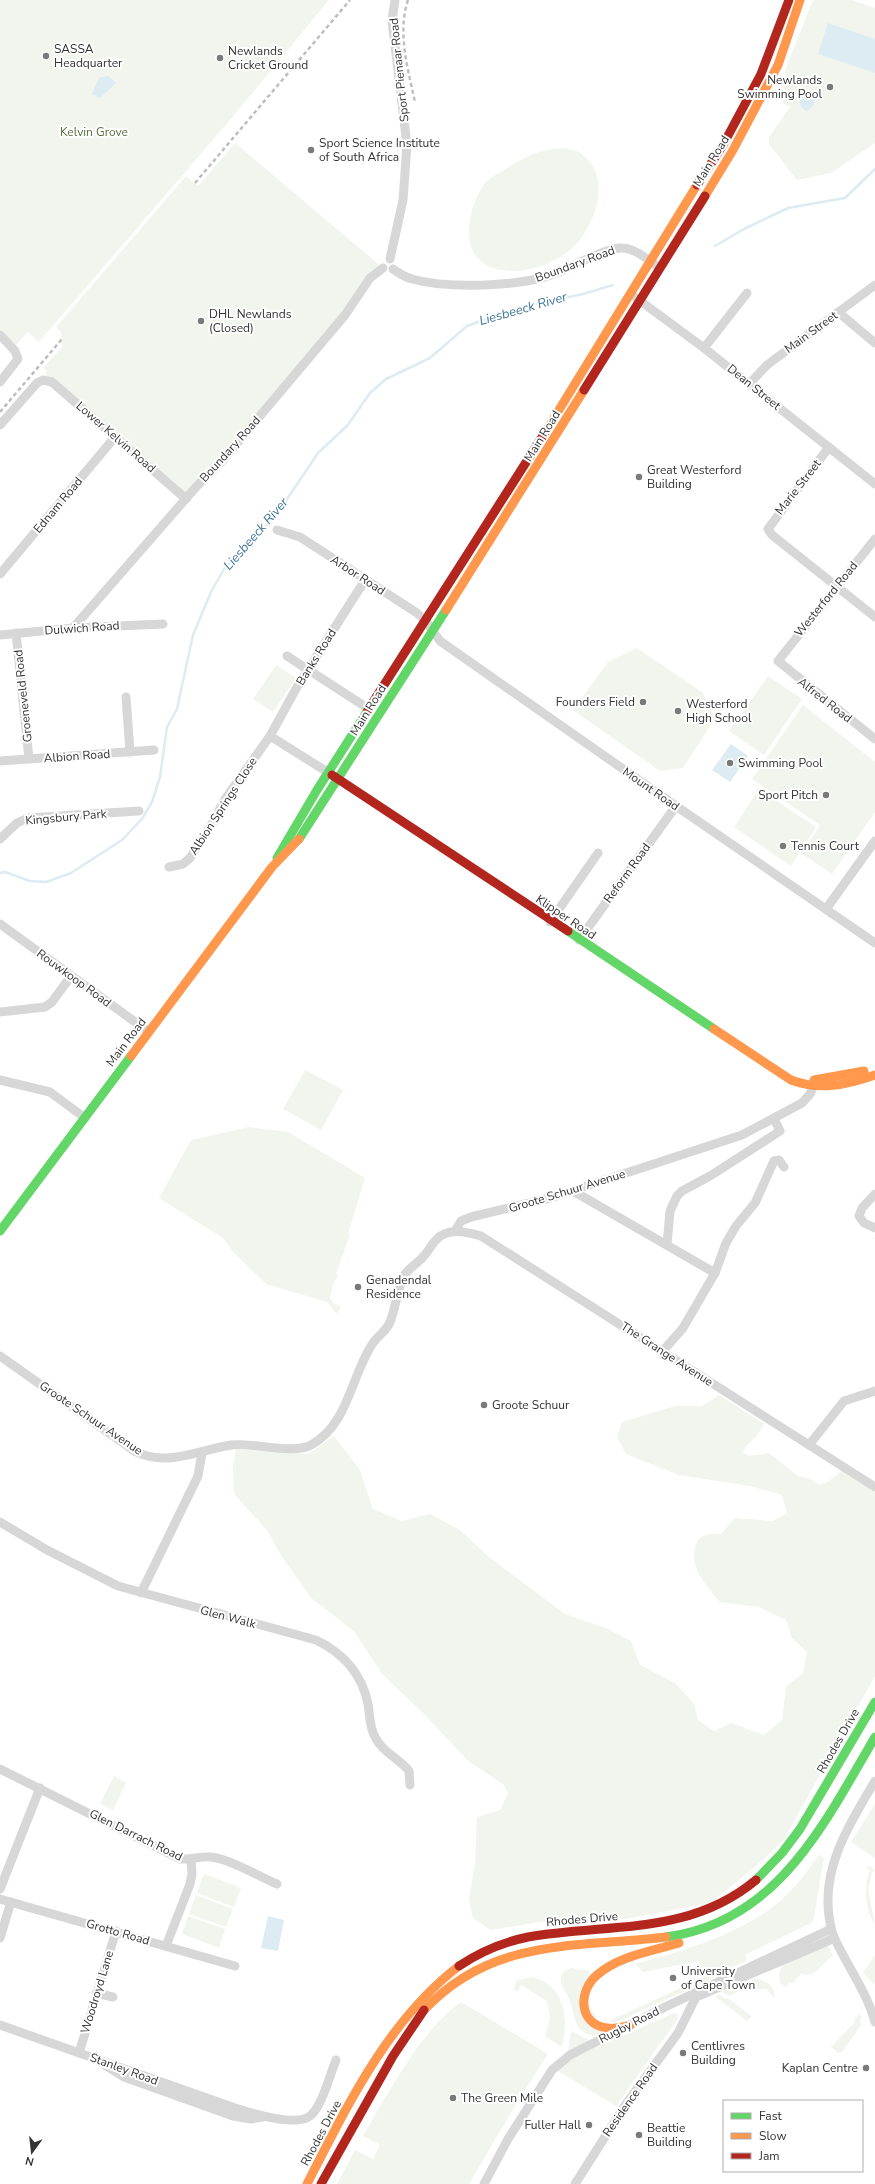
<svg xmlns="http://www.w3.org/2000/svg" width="875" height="2184" font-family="'Nunito Sans',sans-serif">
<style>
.green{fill:#f1f5ed}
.water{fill:#ddebf3}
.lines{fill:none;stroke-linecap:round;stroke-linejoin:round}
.stream{stroke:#ddebf3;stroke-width:2.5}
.street{stroke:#d7d7d7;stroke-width:9}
.fast{stroke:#63d668;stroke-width:9}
.slow{stroke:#ff974d;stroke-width:9}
.jam{stroke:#b3261e;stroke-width:9}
.rail{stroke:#bebebe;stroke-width:2.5;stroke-dasharray:4 3;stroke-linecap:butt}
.poi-dot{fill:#7a7a7a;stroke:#fff;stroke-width:1.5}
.labels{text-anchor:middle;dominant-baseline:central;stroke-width:4;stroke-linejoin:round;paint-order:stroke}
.poi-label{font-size:12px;fill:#333;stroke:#fff;text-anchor:start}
.street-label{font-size:12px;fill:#333;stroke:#fff}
.park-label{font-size:12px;fill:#56703f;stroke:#fff}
.water-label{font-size:13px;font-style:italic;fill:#3f7597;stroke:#fff}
</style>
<rect width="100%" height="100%" fill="#fff"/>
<g class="green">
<polygon points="0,0 329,0 230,120 39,342 28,332 14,347 0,331"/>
<polygon points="814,0 851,0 875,8 875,143 831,173 797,180 769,144 769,137 790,107 783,103 785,71 812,2"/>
<polygon points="235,143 383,268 359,291 186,499 47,381 46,370 43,368 62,347 61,332 56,327 186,176 198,186"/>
<path d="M562,148C567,149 572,149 577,151C580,152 584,156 586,158C613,181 592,232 570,250C548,267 520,276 493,268C456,256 468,205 486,182C489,178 496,175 501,172C523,158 535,150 562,148Z"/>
<polygon points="637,648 703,693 715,718 683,768 660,771 573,710 608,662"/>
<polygon points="276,665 296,678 273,712 253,699"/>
<polygon points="768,676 802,699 764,755 729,731"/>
<polygon points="803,705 875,762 875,812 832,874 802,854 820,825 752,779"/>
<polygon points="759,789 816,827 791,866 734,827"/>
<polygon points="305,1070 343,1090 321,1130 283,1109"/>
<polygon points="249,1127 288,1132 365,1178 348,1234 350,1235 336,1273 338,1276 334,1282 330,1298 333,1303 341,1306 338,1313 335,1312 327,1302 266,1284 232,1251 223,1238 159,1198 191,1140"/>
<path d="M719,1395L764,1424L756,1437L746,1446L743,1453L749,1456L769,1453L798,1476L811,1479L819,1485L829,1481L841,1471L875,1492V1676L783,1841L756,1866L710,1903L626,1919L563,1918L491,1930L473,1918L469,1899L475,1863L477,1817L500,1810L508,1794L504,1785L467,1760L424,1714L382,1674L354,1631L311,1598L282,1557L267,1530L234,1494L233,1467L236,1449L308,1454L334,1436L360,1470L373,1509L402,1521L430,1514L460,1530L490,1558L565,1614L606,1628L631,1641L640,1665L675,1683L694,1704L698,1720L714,1731L731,1723L764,1735L782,1720L786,1687L803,1673L807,1652L792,1638L786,1620L758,1607L720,1602C708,1587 690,1570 695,1549C698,1534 707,1534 721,1534L735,1518L773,1521L787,1513L782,1495L750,1486L679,1475L626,1454L617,1437L622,1422L675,1406H702Z"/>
<polygon points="114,1776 126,1783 113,1810 100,1804"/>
<polygon points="875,1804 875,1858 851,1842"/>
<path d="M819,1855L824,1858L813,1922L745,1955L747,1960L695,1986L693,1982L705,1975L699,1961L643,1972L635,1964C690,1949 758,1930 797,1884C805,1875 811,1864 819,1855Z"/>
<path d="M869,1866L875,1871L872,1872L868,1889L875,1926C865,1908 863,1889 870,1870L865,1867Z"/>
<polygon points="204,1874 241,1888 234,1907 197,1893"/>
<polygon points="196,1895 233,1909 226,1927 189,1914"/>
<polygon points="188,1916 225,1929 219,1948 182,1934"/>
<polygon points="828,1946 833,1955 813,1974 804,1975 802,1973 792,1984 790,1982 786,1987 780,1983 779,1974 783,1964"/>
<polygon points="875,1955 875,1985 863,1973"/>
<path d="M571,1968L591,1971L580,1992L605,2031L600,2036C573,2036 576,2017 569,1999C566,1992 560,1986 561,1978C562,1972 566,1970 571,1968Z"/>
<path d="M530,1977C563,1981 571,2020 561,2047L545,2036L550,2019L547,2001L521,1985L517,1992L514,1989L516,1981Z"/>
<path d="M755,1979C765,1980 776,1986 774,1997L766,1989H743L729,1996L722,1992Z"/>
<polygon points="689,1984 691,1988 615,2023 609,2021"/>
<polygon points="719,1994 725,1999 728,1998 752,2017 747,2021 716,1997"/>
<path d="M461,2002L548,2054L516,2104L469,2184H337L355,2150L373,2159L380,2145L363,2136C389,2092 420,2031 461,2002Z"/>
<polygon points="674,2013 678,2015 677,2020 616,2106 556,2070 570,2059"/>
<polygon points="859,2014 861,2017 860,2023 862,2024 842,2052 838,2053 831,2047 855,2022 854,2020"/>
<polygon points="571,2031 591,2041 568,2051"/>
</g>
<g class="water">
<polygon points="828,23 875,39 875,73 818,54"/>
<polygon points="108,76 116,83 100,98 92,94 99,78"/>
<path d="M810,92L813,93C817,101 814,108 806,111C801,108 799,104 800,97L805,96Z"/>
<polygon points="731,744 748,756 730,782 712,770"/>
<polygon points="268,1916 284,1920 278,1951 261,1948"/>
</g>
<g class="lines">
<g class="stream">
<polyline points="715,246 744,229 788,208 845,198 875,169"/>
<polyline points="0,873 5,872 30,881 46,882 71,873 122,840 142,819 152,802 160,777 167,727 177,709 193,635 211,592 224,569 260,533 283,505 318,453 347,426 370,393 386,379 430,358 467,326 520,307 583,294 613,285"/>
</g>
<g class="street">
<polyline points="390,259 403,200 407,145 392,21 395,0"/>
<path d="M393,269C399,273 404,277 412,279C448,289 519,287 554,274C570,268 607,247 622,248C635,248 648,260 659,267"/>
<polyline points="635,297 704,348 875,484"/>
<polyline points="838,312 875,343"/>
<polyline points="0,335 15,351 18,359 0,382"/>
<polyline points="704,348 747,293"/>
<polyline points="750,383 767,365 875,285"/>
<polyline points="0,425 37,383 43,380 52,382 186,499"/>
<polyline points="829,447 768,529 772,535 875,617"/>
<polyline points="277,530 300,537 417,613 426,621 440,641 676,806 875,943"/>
<polyline points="875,539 778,661 875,739"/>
<polyline points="0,574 115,437"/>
<polyline points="73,628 196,487 222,461 345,315 370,278 383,268"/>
<polyline points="16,633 29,759"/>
<polyline points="0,635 73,628 163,624"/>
<polyline points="287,656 369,709"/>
<polyline points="126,697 130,752"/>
<polyline points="270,736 329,773"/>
<polyline points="0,761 154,750"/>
<polyline points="0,839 17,823 28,818 139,811"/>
<polyline points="169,867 183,864 190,858 215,819 223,802 270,736 297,687 365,580"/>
<polyline points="826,909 875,841"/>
<polyline points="550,922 598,853"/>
<polyline points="0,924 149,1032"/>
<polyline points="579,940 676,806"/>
<polyline points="0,1012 45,1007 52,1002 71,976"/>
<polyline points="0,1080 50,1092 85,1118"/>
<polyline points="573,1191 715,1273"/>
<polyline points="875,1194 862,1208 859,1216 864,1223 875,1228"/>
<polyline points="455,1231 461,1221 471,1217 550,1198 742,1135 802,1103 810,1094 816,1081"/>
<polyline points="667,1245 670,1211 677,1196 682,1191 710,1176 780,1131 774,1119"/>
<polyline points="662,1352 683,1328 715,1273 726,1243 736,1226 755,1203 774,1161 779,1160 784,1167"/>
<path d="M0,1356L136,1452C169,1467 198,1450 231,1445C253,1442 292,1455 311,1445C349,1424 351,1375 373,1343C378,1335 386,1332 390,1322C396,1307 397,1290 404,1276C408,1268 417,1264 423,1257C428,1252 431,1245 436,1240C448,1227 466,1232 481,1236L875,1487"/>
<polyline points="809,1445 844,1401 875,1391"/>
<path d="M0,1522L47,1550L118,1586L316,1640C343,1653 362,1674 368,1704C370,1715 369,1726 375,1737C383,1753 399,1758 409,1771L410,1785"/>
<polyline points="141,1593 198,1476 202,1453"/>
<path d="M0,1769L180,1859C191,1860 200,1856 211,1857C230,1859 258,1876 277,1884"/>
<path d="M875,1781C850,1823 822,1866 829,1916C830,1923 831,1931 834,1937C847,1966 866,1990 875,2022"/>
<polyline points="0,1889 40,1788"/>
<polyline points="0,1899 235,1966"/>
<polyline points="0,1938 11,1902"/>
<polyline points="166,1946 190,1884 192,1874 191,1860"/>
<polyline points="96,1993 113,1997"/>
<path d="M0,2025L235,2108C251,2113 296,2127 310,2116C322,2107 330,2074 336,2060"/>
<polyline points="79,2053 116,1931"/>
<polyline points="106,2066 124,2077 233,2116 251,2119 262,2117"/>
<polyline points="484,2184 508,2139 552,2070 570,2055 665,2007 831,1929"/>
<polyline points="575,2184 626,2104 678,2033 696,1997 828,1941 834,1937"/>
</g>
<g class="fast">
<polyline points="299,839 446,610"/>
<polyline points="277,858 317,790 368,710"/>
<polyline points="568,931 714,1029"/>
<polyline points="0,1231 131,1056"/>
<polyline points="756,1880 782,1853 800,1829 875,1702"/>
<path d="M666,1937C778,1922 824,1824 875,1737"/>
</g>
<g class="slow">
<polyline points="705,196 733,150 778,65 800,0"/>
<polyline points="546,431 697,185"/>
<polyline points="446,610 584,390"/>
<path d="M714,1029L791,1080C820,1091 846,1085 875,1075"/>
<polyline points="131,1056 272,867 299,839"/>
<polyline points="814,1080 864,1071"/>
<path d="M424,2010C493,1937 575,1948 666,1937"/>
<path d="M631,2025C623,2027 615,2029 607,2028C578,2024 578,1991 597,1975C619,1956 652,1951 679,1943"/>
<path d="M307,2184C347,2106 388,2020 459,1966"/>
</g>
<g class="jam">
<polyline points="697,185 723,145 761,74 789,0"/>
<polyline points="584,390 705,196"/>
<polyline points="368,710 546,431"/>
<polyline points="332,775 568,931"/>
<path d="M459,1966C480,1952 504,1942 528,1937C609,1923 689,1936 756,1880"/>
<polyline points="321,2184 393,2056 424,2010"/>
</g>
<g class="rail">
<path d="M408,0C397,33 408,69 415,102"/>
<polyline points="195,183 350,0"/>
<polyline points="0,412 62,339"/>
</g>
</g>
<g class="poi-dot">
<circle cx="46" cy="56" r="4"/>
<circle cx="220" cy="58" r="4"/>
<circle cx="830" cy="87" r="4"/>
<circle cx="311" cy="150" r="4"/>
<circle cx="201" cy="321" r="4"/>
<circle cx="639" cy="477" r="4"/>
<circle cx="643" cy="702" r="4"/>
<circle cx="678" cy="711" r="4"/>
<circle cx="730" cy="763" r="4"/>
<circle cx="826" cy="795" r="4"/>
<circle cx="783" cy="846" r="4"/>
<circle cx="358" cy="1287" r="4"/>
<circle cx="484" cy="1405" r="4"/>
<circle cx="673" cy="1978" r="4"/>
<circle cx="683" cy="2053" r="4"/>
<circle cx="866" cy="2068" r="4"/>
<circle cx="453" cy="2098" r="4"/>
<circle cx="589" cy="2125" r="4"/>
<circle cx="639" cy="2135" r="4"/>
</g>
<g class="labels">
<g class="poi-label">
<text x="54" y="49">SASSA<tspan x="54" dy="14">Headquarter</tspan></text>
<text x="228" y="51">Newlands<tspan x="228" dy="14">Cricket Ground</tspan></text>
<text x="822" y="80" text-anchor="end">Newlands<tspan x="822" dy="14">Swimming Pool</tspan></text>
<text x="319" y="143">Sport Science Institute<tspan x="319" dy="14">of South Africa</tspan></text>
<text x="209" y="314">DHL Newlands<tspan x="209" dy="14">(Closed)</tspan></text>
<text x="647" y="470">Great Westerford<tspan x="647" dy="14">Building</tspan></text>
<text x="635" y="702" text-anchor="end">Founders Field</text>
<text x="686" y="704">Westerford<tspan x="686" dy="14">High School</tspan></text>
<text x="738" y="763">Swimming Pool</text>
<text x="818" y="795" text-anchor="end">Sport Pitch</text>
<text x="791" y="846">Tennis Court</text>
<text x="366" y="1280">Genadendal<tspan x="366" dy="14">Residence</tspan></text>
<text x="492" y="1405">Groote Schuur</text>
<text x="681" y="1971">University<tspan x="681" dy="14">of Cape Town</tspan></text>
<text x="691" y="2046">Centlivres<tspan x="691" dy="14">Building</tspan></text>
<text x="858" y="2068" text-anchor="end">Kaplan Centre</text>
<text x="461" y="2098">The Green Mile</text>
<text x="581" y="2125" text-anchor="end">Fuller Hall</text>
<text x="647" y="2128">Beattie<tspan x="647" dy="14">Building</tspan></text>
</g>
<g class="street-label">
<text transform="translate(399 70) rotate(-96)">Sport Pienaar Road</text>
<text transform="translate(711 161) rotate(-58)">Main Road</text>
<text transform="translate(575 264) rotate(-20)">Boundary Road</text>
<text transform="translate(811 332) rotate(-36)">Main Street</text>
<text transform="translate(754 387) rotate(39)">Dean Street</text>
<text transform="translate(542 436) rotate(-58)">Main Road</text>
<text transform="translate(116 437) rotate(41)">Lower Kelvin Road</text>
<text transform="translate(230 449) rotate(-48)">Boundary Road</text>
<text transform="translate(798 487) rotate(-52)">Marie Street</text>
<text transform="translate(58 505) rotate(-50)">Ednam Road</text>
<text transform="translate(358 575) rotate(33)">Arbor Road</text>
<text transform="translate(826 599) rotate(-51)">Westerford Road</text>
<text transform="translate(82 628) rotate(-4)">Dulwich Road</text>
<text transform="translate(316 657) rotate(-58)">Banks Road</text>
<text transform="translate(23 696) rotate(-96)">Groeneveld Road</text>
<text transform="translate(825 700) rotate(38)">Alfred Road</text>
<text transform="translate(368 710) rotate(-58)">Main Road</text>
<text transform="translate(77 756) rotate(-4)">Albion Road</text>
<text transform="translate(651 789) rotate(35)">Mount Road</text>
<text transform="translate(223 806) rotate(-57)">Albion Springs Close</text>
<text transform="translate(66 817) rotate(-5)">Kingsbury Park</text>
<text transform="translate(627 873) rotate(-54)">Reform Road</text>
<text transform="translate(566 917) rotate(34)">Klipper Road</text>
<text transform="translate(74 978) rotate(36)">Rouwkoop Road</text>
<text transform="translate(126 1042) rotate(-53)">Main Road</text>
<text transform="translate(567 1191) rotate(-17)">Groote Schuur Avenue</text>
<text transform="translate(667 1354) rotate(33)">The Grange Avenue</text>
<text transform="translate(91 1418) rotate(34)">Groote Schuur Avenue</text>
<text transform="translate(228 1617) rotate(15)">Glen Walk</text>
<text transform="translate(838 1741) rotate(-60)">Rhodes Drive</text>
<text transform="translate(136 1835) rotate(26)">Glen Darrach Road</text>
<text transform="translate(582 1919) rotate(-5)">Rhodes Drive</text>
<text transform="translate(118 1932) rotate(16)">Grotto Road</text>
<text transform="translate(97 1992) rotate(-73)">Woodroyd Lane</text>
<text transform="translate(629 2025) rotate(-27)">Rugby Road</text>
<text transform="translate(124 2069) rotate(20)">Stanley Road</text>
<text transform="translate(630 2100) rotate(-55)">Residence Road</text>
<text transform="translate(321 2133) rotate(-62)">Rhodes Drive</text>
</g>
<g class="park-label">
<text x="94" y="132">Kelvin Grove</text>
</g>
<g class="water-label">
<text transform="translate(523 309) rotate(-16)">Liesbeeck River</text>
<text transform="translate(256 534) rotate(-49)">Liesbeeck River</text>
</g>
</g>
<rect x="723" y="2100" width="140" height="72" fill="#ffffff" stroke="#adadad"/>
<rect x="731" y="2113" width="20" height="6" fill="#63d668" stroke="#adadad"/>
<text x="759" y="2120" font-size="12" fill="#333333">Fast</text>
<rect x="731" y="2133" width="20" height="6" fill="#ff974d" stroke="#adadad"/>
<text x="759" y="2140" font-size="12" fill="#333333">Slow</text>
<rect x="731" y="2153" width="20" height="6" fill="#b3261e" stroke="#adadad"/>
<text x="759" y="2160" font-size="12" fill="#333333">Jam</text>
<g transform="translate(32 2152) rotate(195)" stroke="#ffffff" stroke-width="3" paint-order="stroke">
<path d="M0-3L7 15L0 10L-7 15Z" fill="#333333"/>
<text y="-6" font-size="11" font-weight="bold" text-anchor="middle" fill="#333333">N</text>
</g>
</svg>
